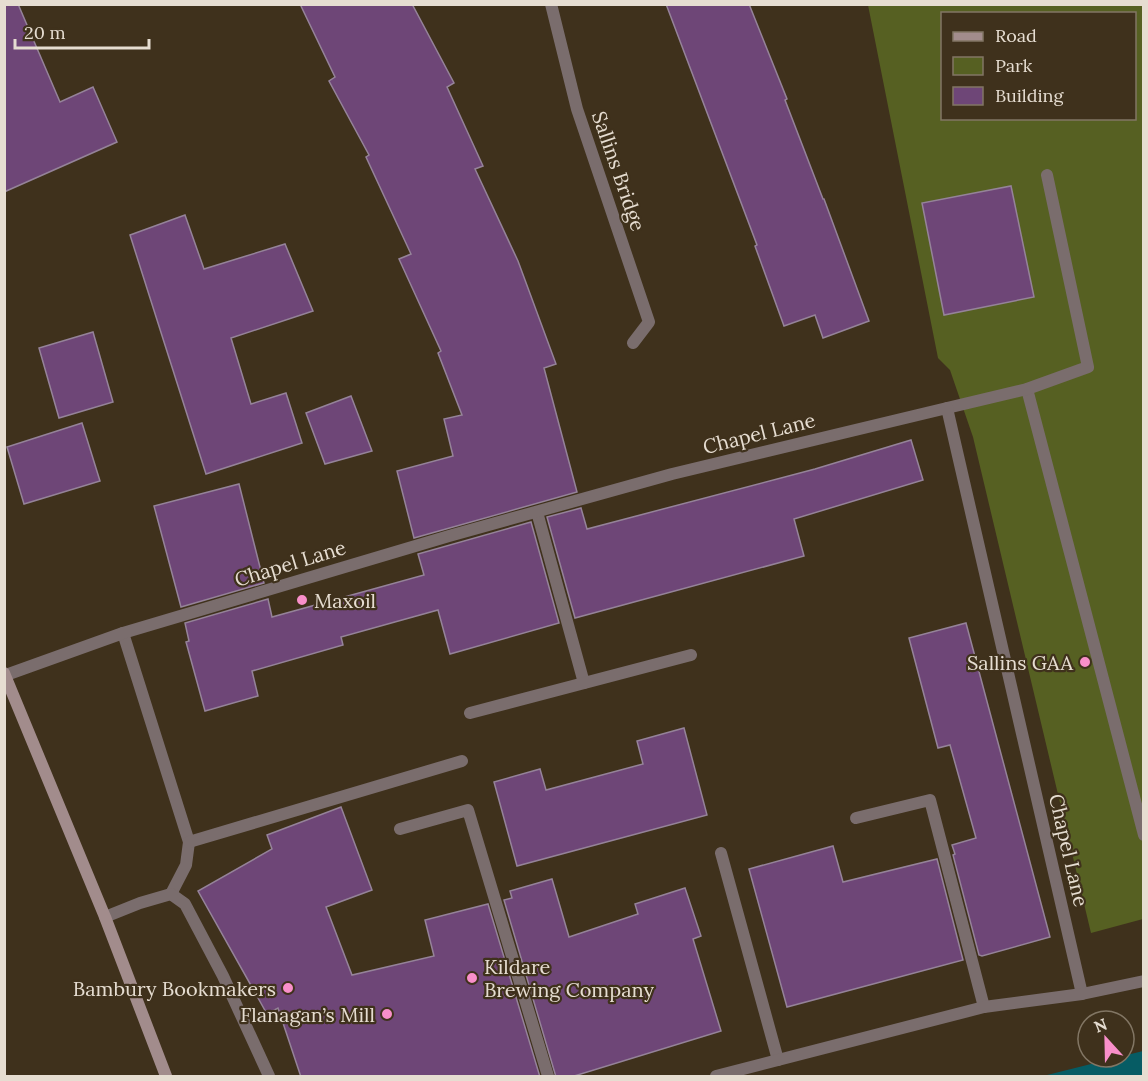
<svg xmlns="http://www.w3.org/2000/svg" width="1148" height="1081" font-family="Lora,serif">
<style>
.green{fill:#566022;fill-rule:evenodd}
.water{fill:#065c64}
.building{fill:#6e4677;stroke:#958399;stroke-width:1.5}
.lines{fill:none;stroke-linecap:round;stroke-linejoin:round}
.lane{stroke:#7a6d6d;stroke-width:12}
.street{stroke:#7a6d6d;stroke-width:12}
.secondary{stroke:#a28c8c;stroke-width:12}
.poi-dot{fill:#f98fca;stroke:#3f311c;stroke-width:2}
.labels{text-anchor:middle;dominant-baseline:central;stroke-width:4.5;stroke-linejoin:round;paint-order:stroke}
.street-label{font-size:20px;fill:#e6ddd1;stroke:#3f311c}
.poi-label{font-size:20px;fill:#e6ddd1;stroke:#3f311c;text-anchor:end}
</style>
<rect width="100%" height="100%" fill="#3f311c"/>
<path class="green" d="M868,5H1143V919L1091,933L973,437L950,370L938,358ZM942,14H1134V118H942Z"/>
<polygon class="water" points="1143,1051 1143,1076 1043,1076"/>
<g class="building">
<polygon points="4,4 18,4 60,102 93,87 117,142 4,192"/>
<polygon points="300,4 412,4 454,83 447,87 483,166 475,169 518,261 556,364 544,368 577,492 414,538 397,471 453,456 444,419 462,415 438,353 441,351 399,259 411,254 366,157 369,155 329,81 335,77"/>
<polygon points="666,4 749,4 787,99 785,100 823,199 824,199 869,321 823,338 815,315 784,326 755,246 757,245"/>
<polygon points="1011,186 1034,297 944,315 922,203"/>
<polygon points="185,215 204,269 285,244 313,311 231,338 251,404 286,393 302,443 206,474 130,235"/>
<polygon points="93,332 113,402 59,418 39,348"/>
<polygon points="351,396 372,451 325,464 306,413"/>
<polygon points="82,423 100,481 24,504 7,447"/>
<polygon points="911,440 923,480 794,519 804,556 575,618 547,517 581,508 587,529 815,469"/>
<polygon points="239,484 264,583 181,607 154,506"/>
<polygon points="531,522 559,623 450,654 438,610 341,637 343,645 252,671 258,696 205,711 186,642 189,641 185,623 268,599 272,617 424,575 418,554"/>
<polygon points="966,623 1050,937 982,956 979,955 953,855 955,854 952,845 976,838 950,745 938,748 909,638"/>
<polygon points="684,728 707,815 517,866 494,782 540,769 546,790 643,764 637,741"/>
<polygon points="341,807 372,890 326,907 352,975 434,956 425,920 488,904 540,1077 301,1077 278,1008 267,1014 198,891 272,849 267,835"/>
<polygon points="833,846 843,882 937,859 963,960 787,1007 749,869"/>
<polygon points="552,879 569,937 638,914 635,904 685,888 701,936 693,939 721,1031 571,1077 556,1077 504,900 512,898 510,891"/>
</g>
<g class="lines">
<g class="lane">
<polyline points="1027,389 1144,835"/>
<polyline points="947,408 1027,389 1088,367 1047,175"/>
<polyline points="123,633 189,842 186,865 171,894"/>
<polyline points="856,818 930,800 984,1007"/>
<polyline points="400,829 468,810 548,1076"/>
<polyline points="189,842 462,761"/>
<polyline points="721,853 778,1060"/>
</g>
<g class="street">
<polyline points="551,4 577,109 649,322 633,343"/>
<polyline points="537,512 584,683"/>
<polyline points="6,675 123,633 449,536 672,474 947,408 1082,994"/>
<polyline points="470,713 691,655"/>
<polyline points="105,917 140,903 171,894 185,904 223,976 269,1076"/>
<polyline points="716,1076 984,1007 1082,994 1144,981"/>
</g>
<polyline class="secondary" points="4,673 105,917 166,1076"/>
</g>
<g class="poi-dot">
<circle cx="302" cy="600" r="6"/>
<circle cx="1085" cy="662" r="6"/>
<circle cx="472" cy="978" r="6"/>
<circle cx="288" cy="988" r="6"/>
<circle cx="387" cy="1014" r="6"/>
</g>
<g class="labels">
<g class="street-label">
<text transform="translate(619 171) rotate(71)">Sallins Bridge</text>
<text transform="translate(759 433) rotate(-14)">Chapel Lane</text>
<text transform="translate(290 563) rotate(-17)">Chapel Lane</text>
<text transform="translate(1069 850) rotate(77)">Chapel Lane</text>
</g>
<g class="poi-label">
<text x="314" y="600" text-anchor="start">Maxoil</text>
<text x="1073" y="662">Sallins GAA</text>
<text x="484" y="966" text-anchor="start">Kildare<tspan x="484" dy="23">Brewing Company</tspan></text>
<text x="276" y="988">Bambury Bookmakers</text>
<text x="375" y="1014">Flanagan’s Mill</text>
</g>
</g>
<rect width="1148" height="1081" fill="none" stroke="#e6ddd1" stroke-width="12"/>
<rect x="941" y="12" width="195" height="108" fill="#3f311c" stroke="#827664" stroke-width="1.5"/>
<rect x="953" y="32" width="30" height="9" fill="#a28c8c" stroke="#827664" stroke-width="1.5"/>
<text x="995" y="42" font-size="18" fill="#e6ddd1">Road</text>
<rect x="953" y="57" width="30" height="18" fill="#566022" stroke="#827664" stroke-width="1.5"/>
<text x="995" y="72" font-size="18" fill="#e6ddd1">Park</text>
<rect x="953" y="87" width="30" height="18" fill="#6e4677" stroke="#827664" stroke-width="1.5"/>
<text x="995" y="102" font-size="18" fill="#e6ddd1">Building</text>
<g transform="translate(1106 1039) rotate(338)"><circle r="28" fill="#3f311c" stroke="#827664" stroke-width="1.5"/>
<path d="M0-4.5L10 22L0 15L-10 22Z" fill="#f98fca"/>
<text y="-9" font-size="16" font-weight="bold" text-anchor="middle" fill="#e6ddd1">N</text>
</g>
<path d="M15 39v9h134v-9" fill="none" stroke="#e6ddd1" stroke-width="3"/>
<text x="24" y="39" font-size="18" fill="#e6ddd1" stroke="#3f311c" stroke-width="4.5" paint-order="stroke">20 m</text>
</svg>
